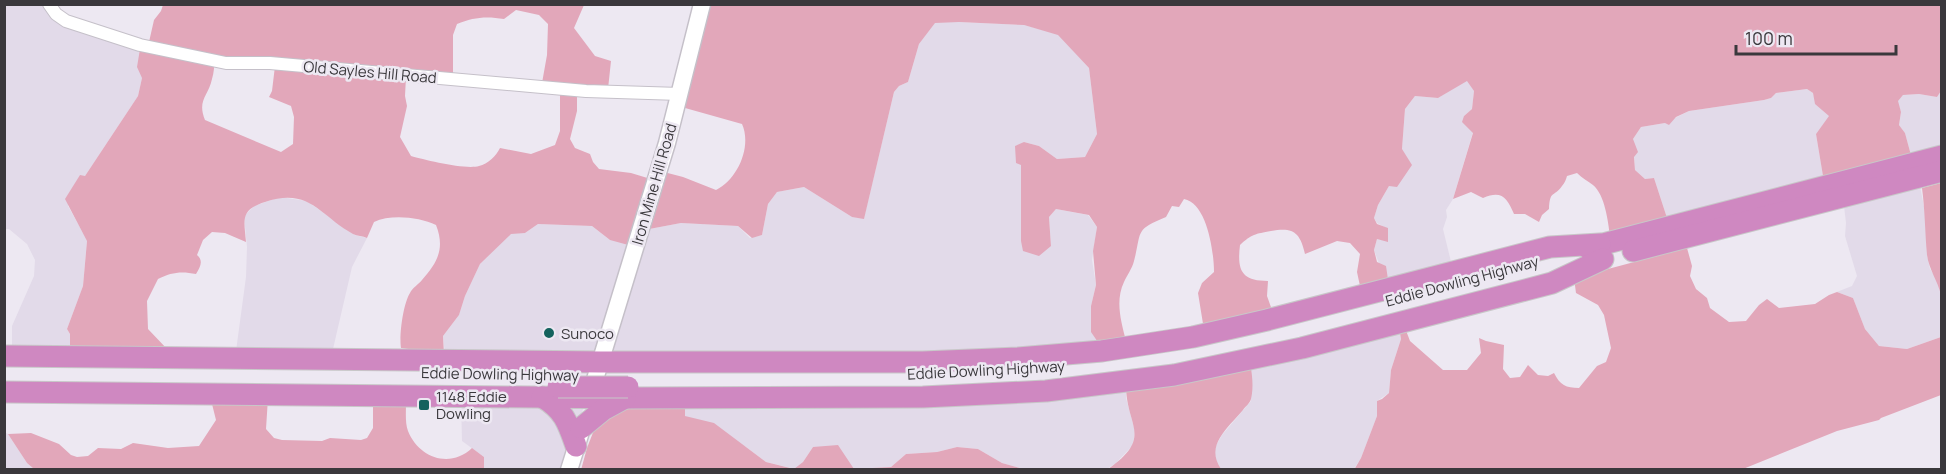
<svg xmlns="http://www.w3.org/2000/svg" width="1946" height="474" font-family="Manrope,sans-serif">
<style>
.built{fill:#e2dae9}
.green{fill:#e2a7ba;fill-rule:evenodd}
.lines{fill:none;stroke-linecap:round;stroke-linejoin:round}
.street-casing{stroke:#c5c0c9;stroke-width:14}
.secondary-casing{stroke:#c5c0c9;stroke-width:19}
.highway-casing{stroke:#c8c7c8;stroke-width:23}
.street{stroke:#fff;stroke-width:12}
.secondary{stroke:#fff;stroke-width:16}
.highway{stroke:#cf88c1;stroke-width:21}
.highway-bridge-casing{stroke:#c8c7c8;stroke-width:23;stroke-linecap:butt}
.highway-bridge{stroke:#cf88c1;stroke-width:21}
.poi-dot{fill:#14625d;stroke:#ede8f2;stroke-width:2}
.labels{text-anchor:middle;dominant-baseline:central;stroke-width:5;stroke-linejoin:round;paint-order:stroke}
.street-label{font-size:15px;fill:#3a383c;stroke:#ede8f2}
.poi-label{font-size:15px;fill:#3a383c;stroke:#ede8f2;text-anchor:start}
</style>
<rect width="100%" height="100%" fill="#ede8f2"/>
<g class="built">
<polygon points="5,5 51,5 71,22 141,43 142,78 138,96 85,176 68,206 87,240 83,286 67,329 70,334 70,351 12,355 12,326 34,276 35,260 27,244 9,229 5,229"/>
<polygon points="935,22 959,22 1024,25 1058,34 1089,68 1097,134 1085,157 1057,159 1039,146 1024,142 1021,165 1021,241 1051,246 1049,217 1056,209 1088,215 1097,227 1092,260 1096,285 1091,306 1105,351 445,354 443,336 459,315 465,296 480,264 511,233 525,233 538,224 592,226 610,240 644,230 681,223 738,226 750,238 762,235 768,204 777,192 804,187 852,217 864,218 894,92 899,86 908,82 919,44"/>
<polygon points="1467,80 1474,91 1472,109 1464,116 1473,132 1453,199 1446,210 1447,217 1443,229 1453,270 1390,293 1374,250 1377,239 1388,241 1388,229 1377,223 1374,218 1378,205 1389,186 1402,149 1405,109 1415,96 1438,98"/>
<polygon points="1807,89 1813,93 1816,104 1830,116 1816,134 1824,182 1668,221 1654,178 1645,179 1635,170 1633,139 1641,127 1665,123 1689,111 1764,100 1771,98 1776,93"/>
<polygon points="1941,91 1941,152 1912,159 1905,133 1899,125 1901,112 1897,101 1903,95 1919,94 1937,97"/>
<polygon points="1920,186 1925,212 1927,255 1930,269 1938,281 1941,295 1941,337 1907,349 1879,346 1865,329 1853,298 1837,292 1829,295 1852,286 1857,276 1845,236 1846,223 1844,206"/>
<polygon points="280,197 307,201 355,235 367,238 352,267 333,349 236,351 246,277 247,247 244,216 254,206"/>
<polygon points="1398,321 1401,339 1391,370 1389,393 1377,401 1377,416 1361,458 1354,469 1221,469 1215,461 1214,449 1222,435 1251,401 1250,362"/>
<polygon points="1126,387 1126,398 1135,431 1133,445 1116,463 1107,469 1023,469 1002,463 978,449 957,447 937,452 906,454 891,467 854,469 813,447 803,462 795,469 766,462 746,447 685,416 685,401"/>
<polygon points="461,400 585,402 566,469 484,469 484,457 462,441"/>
<polygon points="4,432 8,434 27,463 34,469 5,469"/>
</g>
<g class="green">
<path d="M163,5H584L574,28L595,56L611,61L608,89L577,91V111L570,139L575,148L590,154L593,162L599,169L631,173L654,180L660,171L683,177L716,190C738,179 752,146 742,124L678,106L704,5H1941V91L1937,97L1919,94L1903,95L1898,101L1901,112L1899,125L1905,133L1912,159L1824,182L1816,134L1829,116L1815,104L1813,93L1807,89L1776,93L1771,98L1764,100L1689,111L1676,117L1669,125L1665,123L1641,127L1633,139L1638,152L1634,157L1635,170L1645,179L1654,178L1668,221L1610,236C1608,221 1605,195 1593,185C1588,181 1582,178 1577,173L1567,176C1566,179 1565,183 1562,186C1554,198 1550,189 1549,209L1542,215L1539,222L1525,214H1514C1507,198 1502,190 1483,198L1471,192L1453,199L1473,133L1462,122L1464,116L1472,109L1474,91L1467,81L1438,98L1415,96L1405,109L1402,149L1412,165L1397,187L1389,186L1378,205L1374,218L1377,224L1388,228V242L1377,239L1374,250L1377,262L1386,266L1390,293L1363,300L1357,272L1360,254L1350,243L1337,241L1305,254C1300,232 1293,227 1271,231C1255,234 1252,234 1240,245C1237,270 1241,281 1268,281L1267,296L1276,321L1205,336L1198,293L1202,283L1214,272C1214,252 1207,203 1184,199L1179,207L1172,206L1166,217C1134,230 1142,231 1134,261C1132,269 1127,275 1124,282C1115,301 1121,321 1126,341L1104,351L1091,332V306L1096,285L1093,251L1097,227L1089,215L1056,209L1049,217L1051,246L1039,256L1023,251L1021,241V165L1016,163L1015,146L1024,142L1039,146L1057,159L1085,157L1097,134L1089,68L1058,35L1024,25L959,22L935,23L919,44L908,82L899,86L894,92L864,219L852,217L804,187L777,192L768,204L762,235L752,238L738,226L681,223L644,230L632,246L610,240L592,226L538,224L525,233L511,234L480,264L465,296L459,315L443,336L444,354L401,348C399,336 403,304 410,293C412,288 419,284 422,280C438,262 445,248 436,225C419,217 391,214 374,222L367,238C363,236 357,236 353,234C320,216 310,187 265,202C240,210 244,219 246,242L225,233L212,232L203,240L197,255C204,261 200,267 196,274C182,271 171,272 158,279L147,301L148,329L168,350H70V334L67,329L83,286L87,241L65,199L80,175L85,176L138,96L142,78L137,67L141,43L149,42L154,20L161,11ZM516,10L539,15L548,24L547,55L542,83L560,89V131L555,145L531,154L500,148C496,156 488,164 479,166C466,170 425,160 411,156L400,137L407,106L405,96L406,77H453V35L457,24C473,17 487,16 504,19ZM215,59L275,66L272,91L269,97L291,106L294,117L293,144L281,152L205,120C197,100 208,97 212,79C214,73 214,66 215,59Z"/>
<path d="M1941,183H1942L1941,295C1938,281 1929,270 1927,255C1925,233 1925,210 1922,188Z"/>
<path d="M1687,248L1692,266L1690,276L1696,289L1707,298L1710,308L1729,322L1746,321L1759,305L1767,299L1779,308L1815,304L1829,295L1837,292L1853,298L1865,329L1879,346L1907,349L1941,337V395L1881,418L1879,420L1837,431L1743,469L1354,470L1361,458L1377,416V401L1382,399L1389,393L1391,370L1401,339L1398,321L1402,320L1410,341L1443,370H1467L1481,353L1479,338L1486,341L1504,345L1503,369L1510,378L1520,377L1528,365L1538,375L1548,376L1554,373C1560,385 1566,388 1579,388L1597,366L1606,362L1611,348L1604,315L1598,305L1576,293L1574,278Z"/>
<path d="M1250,362C1252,374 1254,387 1251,399C1250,403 1245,407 1243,410C1227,429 1205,445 1221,469L1107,470C1154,437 1127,428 1126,387Z"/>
<path d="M268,398L266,429L274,438L282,440L322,441L330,438L361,440L367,438L373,428V400L406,403C406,412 405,423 408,431C419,458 450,469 472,448L484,457V469H34L27,463L8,434L31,433L59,444L71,455L77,457L88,456L98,448L121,449L133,443L168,448L199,446L216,420L212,404Z"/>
<polygon points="685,401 685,416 714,423 766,462 794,469 803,462 813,447 838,445 854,469 891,467 906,454 937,452 957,447 978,449 1002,463 1023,469 581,470 587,448 594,430 615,408"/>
</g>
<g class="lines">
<g class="street-casing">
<polyline id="street" points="49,4 56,14 66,21 140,45 226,63 270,63 586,91 680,94"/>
</g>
<g class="secondary-casing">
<g id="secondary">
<polyline points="589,399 667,143 702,4"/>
<polyline points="569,470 580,435"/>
</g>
</g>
<g class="highway-casing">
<g id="highway">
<polyline points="1588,248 1942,156"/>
<polyline points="1633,251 1942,171"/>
<polyline points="4,356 600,362 923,362 1018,358 1102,351 1193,337 1267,320 1550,247 1600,244"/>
<polyline points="4,392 625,398 923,397 1046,391 1174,375 1302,348 1552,283 1603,259"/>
<path d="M542,397C564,410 568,423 576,446"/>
<polyline points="581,428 603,410 625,398"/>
</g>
</g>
<use href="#street" class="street"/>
<use href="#secondary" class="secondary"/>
<use href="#highway" class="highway"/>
<g class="highway-bridge-casing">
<polyline id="highway-bridge" points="558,387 628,387"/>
</g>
<use href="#highway-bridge" class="highway-bridge"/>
</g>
<g class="poi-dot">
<circle cx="549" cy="333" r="6"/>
<rect x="418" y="399" width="12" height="12" rx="3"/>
</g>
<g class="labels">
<g class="street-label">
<text transform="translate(370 72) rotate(5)">Old Sayles Hill Road</text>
<text transform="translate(654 184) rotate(-74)">Iron Mine Hill Road</text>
<text transform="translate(1462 281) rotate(-15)">Eddie Dowling Highway</text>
<text transform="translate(986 370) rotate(-3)">Eddie Dowling Highway</text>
<text transform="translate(500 374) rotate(1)">Eddie Dowling Highway</text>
</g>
<g class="poi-label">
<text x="561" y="333">Sunoco</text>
<text x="436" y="396">1148 Eddie<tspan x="436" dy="17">Dowling</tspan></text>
</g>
</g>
<rect width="1946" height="474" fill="none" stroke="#3a383c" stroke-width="12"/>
<path d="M1736 45v9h160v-9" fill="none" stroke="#3a383c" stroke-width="3"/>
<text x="1745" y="45" font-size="18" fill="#3a383c" stroke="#ede8f2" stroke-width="4.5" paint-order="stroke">100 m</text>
</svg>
